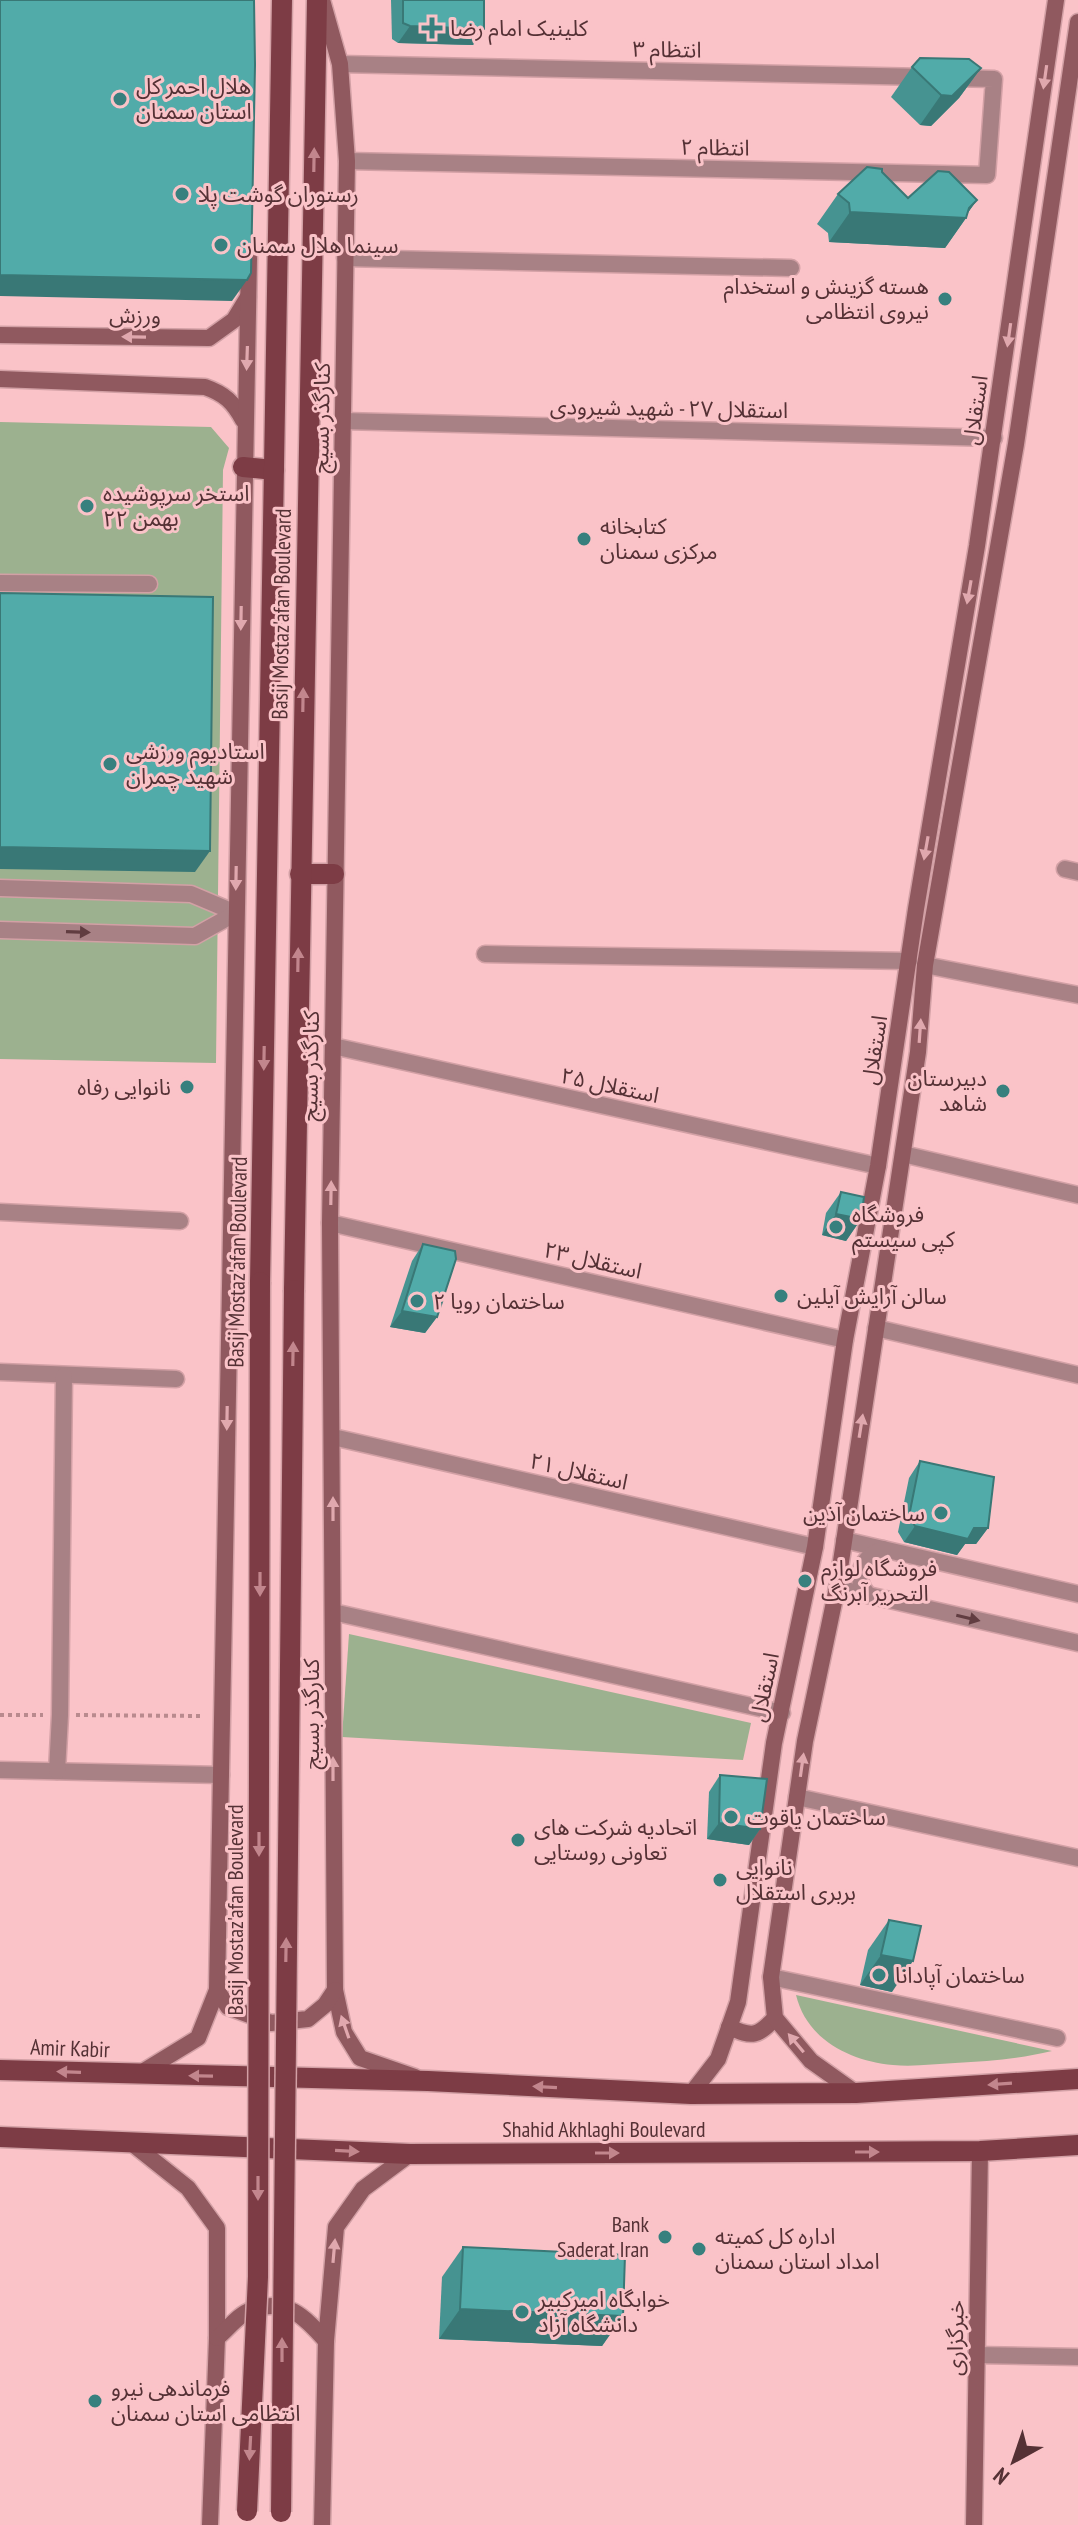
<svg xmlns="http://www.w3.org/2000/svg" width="1078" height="2525" font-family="'PT Sans Narrow','Noto Sans Arabic',sans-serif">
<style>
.green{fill:#9cb18f}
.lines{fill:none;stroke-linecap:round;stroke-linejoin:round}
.street-casing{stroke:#d2a0a5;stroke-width:19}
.secondary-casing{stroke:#d2a0a5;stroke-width:19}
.primary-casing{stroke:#d2a0a5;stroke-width:23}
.path{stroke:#b98a8e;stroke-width:4;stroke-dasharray:4 4;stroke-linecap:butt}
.street{stroke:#a88185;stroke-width:16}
.secondary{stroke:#90595f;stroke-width:16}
.primary{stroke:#7d3c45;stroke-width:20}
.primary-bridge-casing{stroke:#d2a0a5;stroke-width:23;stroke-linecap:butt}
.primary-bridge{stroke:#7d3c45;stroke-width:20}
.wall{fill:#469391}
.shaded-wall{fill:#397876}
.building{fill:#51aba9;stroke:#397876;stroke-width:2}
.oneway{fill:#e0a8ae}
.oneway2{fill:#c2868d}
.oneway3{fill:#613d41}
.poi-dot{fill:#37807e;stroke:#fac3c8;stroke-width:3}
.labels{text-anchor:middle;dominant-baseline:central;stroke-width:6;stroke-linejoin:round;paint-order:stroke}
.poi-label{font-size:22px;fill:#553135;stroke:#fac3c8;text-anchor:start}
.street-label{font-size:22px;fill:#553135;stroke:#fac3c8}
</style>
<rect width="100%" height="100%" fill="#fac3c8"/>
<g class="green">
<polygon points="0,422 211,427 229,448 223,470 216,1063 0,1059"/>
<polygon points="349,1634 751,1723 743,1760 342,1737"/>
<path d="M796,1995L1052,2051C1019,2059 988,2061 955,2063C935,2064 913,2067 893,2065C850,2061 807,2040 796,1995Z"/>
</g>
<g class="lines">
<g class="street-casing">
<g id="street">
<polyline points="340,64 925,77"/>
<polyline points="347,161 987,175 994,79 952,78"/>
<polyline points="345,258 791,268"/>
<polyline points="343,421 994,438"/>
<polyline points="0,583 149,584"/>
<polyline points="1065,869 1078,872"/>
<polyline points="0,888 191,894 236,913"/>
<polyline points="0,930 195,936 236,913"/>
<polyline points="485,954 909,961"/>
<polyline points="925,965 1078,995"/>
<polyline points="333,1046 878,1166"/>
<polyline points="903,1154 1078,1195"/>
<polyline points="0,1212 180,1221"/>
<polyline points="330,1223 845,1340"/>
<polyline points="876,1328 1078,1375"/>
<polyline points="0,1372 176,1379"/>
<polyline points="333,1437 815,1547"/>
<polyline points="844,1540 1078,1594"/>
<polyline points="837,1588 1078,1643"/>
<path d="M868,1595C852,1576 862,1557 883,1549"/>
<polyline points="333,1612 782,1713"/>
<polyline points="0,1770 221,1775"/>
<polyline points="57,1771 60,1715 64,1376"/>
<polyline points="797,1797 1078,1858"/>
<polyline points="771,1977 1057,2038"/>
<polyline points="976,2355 1078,2357"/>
</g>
</g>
<g class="secondary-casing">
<g id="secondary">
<polyline points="322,0 340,64 347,161 330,1223 335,1990 344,2032 360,2058 415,2077"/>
<polyline points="0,335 209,338 234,320 248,297"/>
<path d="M0,379L205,387C225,394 233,402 243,420"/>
<polyline points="217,1990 228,2007 271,2023 308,2019 325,2005 335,1990"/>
<path d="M729,2027C753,2038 758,2036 775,2018"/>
<polyline points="139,2074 198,2038 217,1990 249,258"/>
<polyline points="856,2093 811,2061 775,2018 771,1977 805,1741 837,1588 918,1052 925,965 1016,444 1078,22"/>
<polyline points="691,2094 718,2059 738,2002 774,1743 815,1547 845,1340 878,1166 916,909 977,546 1056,0"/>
<polyline points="129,2141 188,2188 217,2228 217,2338 210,2525"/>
<path d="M217,2338C227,2330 239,2314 251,2310C286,2297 305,2317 326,2341"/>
<polyline points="322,2525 326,2341 336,2227 363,2189 410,2154"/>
<polyline points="974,2525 980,2151"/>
</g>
</g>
<g class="primary-casing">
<g id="primary">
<polyline points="243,467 274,470"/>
<polyline points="300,874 334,874"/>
<polyline points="260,1282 282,0"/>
<polyline points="294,1290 317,0"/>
<polyline points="0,2070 428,2081 691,2094 856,2093 1078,2079"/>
<polyline points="0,2137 410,2154 980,2151 1078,2145"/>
</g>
</g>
<g class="path">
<polyline points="0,1715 43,1715"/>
<polyline points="76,1715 203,1716"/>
</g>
<use href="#street" class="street"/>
<use href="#secondary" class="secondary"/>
<use href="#primary" class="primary"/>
<g class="primary-bridge-casing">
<g id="primary-bridge">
<polyline points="247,2511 258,2277 260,1282"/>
<polyline points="281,2512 294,1290"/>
</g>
</g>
<use href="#primary-bridge" class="primary-bridge"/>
</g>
<g class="wall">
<polygon points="391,0 484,0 484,29 473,45 398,43 392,39"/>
<polygon points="912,67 981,68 959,98 931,126 920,125 891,97"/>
<polygon points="838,194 908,198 977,200 967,214 966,218 945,248 829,242 828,233 817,224"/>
<polygon points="841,1192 861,1219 846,1241 822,1235 826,1213"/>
<polygon points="423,1244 437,1317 425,1333 390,1327 412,1261"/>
<polygon points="920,1461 988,1528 976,1544 965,1544 957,1555 904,1542 898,1532 909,1478"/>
<polygon points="720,1775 760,1829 749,1845 707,1839 709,1792"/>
<polygon points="889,1920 892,1992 860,1985 868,1950"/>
<polygon points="463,2247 623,2316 602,2346 439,2339 442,2277"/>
</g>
<g class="shaded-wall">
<polygon points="410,26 484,29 473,45 398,43"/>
<polygon points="981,68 959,98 931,126 920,125 941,95"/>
<polygon points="977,200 964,218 966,218 945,248 829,242 850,212 969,208"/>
<polygon points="0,275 247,280 232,301 0,296"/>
<polygon points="0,847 210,851 195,872 0,869"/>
<polygon points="836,1214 861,1219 846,1241 822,1235"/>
<polygon points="402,1311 437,1317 425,1333 390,1327"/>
<polygon points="915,1526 988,1528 976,1544 965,1544 957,1555 904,1542"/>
<polygon points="719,1823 760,1829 749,1845 707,1839"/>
<polygon points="881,1955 913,1961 892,1992 860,1985"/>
<polygon points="460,2309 623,2316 602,2346 439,2339"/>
</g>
<g class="building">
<polygon points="0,0 254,0 255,65 251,273 247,280 0,275"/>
<polygon points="403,0 484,0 484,29 410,26 403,23"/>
<polygon points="920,58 969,59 981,68 952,96 941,95 912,67"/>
<polygon points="867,167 882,169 882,172 908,198 938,171 949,172 977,200 969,208 966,218 850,212 849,203 838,194"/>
<polygon points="0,593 213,597 210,851 0,847"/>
<polygon points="841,1192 864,1197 861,1219 836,1214"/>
<polygon points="423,1244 455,1251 456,1259 437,1317 402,1311"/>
<polygon points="920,1461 994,1477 988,1528 974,1528 968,1539 915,1526 909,1516"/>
<polygon points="720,1775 767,1779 760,1829 719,1823"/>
<polygon points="889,1920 921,1926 913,1961 881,1955"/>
<polygon points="463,2247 625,2255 623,2316 460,2309"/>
</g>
<defs><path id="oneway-solid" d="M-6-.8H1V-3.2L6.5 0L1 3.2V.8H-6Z" transform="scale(2)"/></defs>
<g class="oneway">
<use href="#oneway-solid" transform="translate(1045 77) rotate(98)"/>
<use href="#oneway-solid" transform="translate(1009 335) rotate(98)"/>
<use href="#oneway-solid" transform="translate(134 337) rotate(-179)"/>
<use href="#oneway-solid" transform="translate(247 358) rotate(92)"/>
<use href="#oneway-solid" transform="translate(969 592) rotate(100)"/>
<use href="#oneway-solid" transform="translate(241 618) rotate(91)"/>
<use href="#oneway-solid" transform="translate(926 848) rotate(100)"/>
<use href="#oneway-solid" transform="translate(236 878) rotate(91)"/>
<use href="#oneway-solid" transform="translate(920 1031) rotate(-86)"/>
<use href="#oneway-solid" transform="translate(331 1193) rotate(-89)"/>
<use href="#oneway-solid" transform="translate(227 1418) rotate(91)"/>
<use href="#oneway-solid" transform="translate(861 1426) rotate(-81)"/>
<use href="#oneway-solid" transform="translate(333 1509) rotate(-90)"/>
<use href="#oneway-solid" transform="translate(802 1765) rotate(-82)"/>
<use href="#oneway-solid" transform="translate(333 1769) rotate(-90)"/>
<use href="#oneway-solid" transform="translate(345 2027) rotate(-109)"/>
<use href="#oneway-solid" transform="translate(796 2043) rotate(-130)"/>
<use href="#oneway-solid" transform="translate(334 2251) rotate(-85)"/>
</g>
<g class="oneway2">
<use href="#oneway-solid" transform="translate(314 160) rotate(-89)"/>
<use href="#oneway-solid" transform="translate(303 700) rotate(-89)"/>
<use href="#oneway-solid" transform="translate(298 960) rotate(-89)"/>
<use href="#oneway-solid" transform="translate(264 1058) rotate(91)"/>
<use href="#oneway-solid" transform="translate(293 1354) rotate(-89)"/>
<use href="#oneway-solid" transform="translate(260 1584) rotate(90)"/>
<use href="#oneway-solid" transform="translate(259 1844) rotate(90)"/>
<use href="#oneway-solid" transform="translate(286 1950) rotate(-89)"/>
<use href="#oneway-solid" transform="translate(69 2072) rotate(-178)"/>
<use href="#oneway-solid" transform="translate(201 2076) rotate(-179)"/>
<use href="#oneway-solid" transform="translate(1000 2084) rotate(176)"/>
<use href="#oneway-solid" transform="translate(545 2087) rotate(-177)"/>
<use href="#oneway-solid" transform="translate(347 2151) rotate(3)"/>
<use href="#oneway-solid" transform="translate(867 2152)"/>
<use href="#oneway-solid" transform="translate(607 2153)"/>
<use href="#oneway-solid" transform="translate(258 2188) rotate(90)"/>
<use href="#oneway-solid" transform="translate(282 2350) rotate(-90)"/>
<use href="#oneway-solid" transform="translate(250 2448) rotate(93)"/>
</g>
<g class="oneway3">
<use href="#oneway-solid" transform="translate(78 932) rotate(2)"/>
<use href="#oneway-solid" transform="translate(968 1618) rotate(13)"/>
</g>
<g class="poi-dot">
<path d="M428 16h8v8h8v8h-8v8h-8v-8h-8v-8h8z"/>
<circle cx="120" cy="99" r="8"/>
<circle cx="182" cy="194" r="8"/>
<circle cx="221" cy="245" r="8"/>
<circle cx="945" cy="299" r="8"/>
<circle cx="87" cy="506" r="8"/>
<circle cx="584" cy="539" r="8"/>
<circle cx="110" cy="764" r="8"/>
<circle cx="187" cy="1087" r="8"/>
<circle cx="1003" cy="1091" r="8"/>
<circle cx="836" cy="1227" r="8"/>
<circle cx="781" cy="1296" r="8"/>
<circle cx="417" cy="1301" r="8"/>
<circle cx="941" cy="1513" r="8"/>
<circle cx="805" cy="1581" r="8"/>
<circle cx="731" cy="1817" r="8"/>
<circle cx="518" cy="1840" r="8"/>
<circle cx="720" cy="1880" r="8"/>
<circle cx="879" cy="1975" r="8"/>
<circle cx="665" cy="2237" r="8"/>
<circle cx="699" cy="2249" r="8"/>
<circle cx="522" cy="2312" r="8"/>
<circle cx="95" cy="2401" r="8"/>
</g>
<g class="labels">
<g class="poi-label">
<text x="450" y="28">کلینیک امام رضا</text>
<text x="136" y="86">هلال احمر کل<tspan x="136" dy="25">استان سمنان</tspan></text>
<text x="198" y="194">رستوران گوشت پلا</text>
<text x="237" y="245">سینما هلال سمنان</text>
<text x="929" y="286" text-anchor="end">هسته گزینش و استخدام<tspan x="929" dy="25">نیروی انتظامی</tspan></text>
<text x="103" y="493">استخر سرپوشیده<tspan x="103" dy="25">۲۲ بهمن</tspan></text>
<text x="600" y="526">کتابخانه<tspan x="600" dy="25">مرکزی سمنان</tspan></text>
<text x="126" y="751">استادیوم ورزشی<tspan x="126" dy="25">شهید چمران</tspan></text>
<text x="987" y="1078" text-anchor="end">دبیرستان<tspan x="987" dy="25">شاهد</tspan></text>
<text x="171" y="1087" text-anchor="end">نانوایی رفاه</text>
<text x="852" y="1214">فروشگاه<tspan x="852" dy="25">کپی سیستم</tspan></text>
<text x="797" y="1296">سالن آرایش آیلین</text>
<text x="433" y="1301">ساختمان رویا ۲</text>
<text x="925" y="1513" text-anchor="end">ساختمان آذین</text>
<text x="821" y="1568">فروشگاه لوازم<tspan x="821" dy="25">التحریر آبرنگ</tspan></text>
<text x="747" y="1817">ساختمان یاقوت</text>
<text x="534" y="1827">اتحادیه شرکت های<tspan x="534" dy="25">تعاونی روستایی</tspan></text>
<text x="736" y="1867">نانوایی<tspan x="736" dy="25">بربری استقلال</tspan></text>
<text x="895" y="1975">ساختمان آپادانا</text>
<text x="649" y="2224" text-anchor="end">Bank<tspan x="649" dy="25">Saderat Iran</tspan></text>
<text x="715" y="2236">اداره کل کمیته<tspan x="715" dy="25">امداد استان سمنان</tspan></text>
<text x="538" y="2299">خوابگاه امیرکبیر<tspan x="538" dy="25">دانشگاه آزاد</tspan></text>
<text x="111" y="2388">فرماندهی نیرو<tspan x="111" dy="25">انتظامی استان سمنان</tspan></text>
</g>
<g class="street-label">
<text transform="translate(667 49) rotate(1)">انتظام ۳</text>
<text transform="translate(715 147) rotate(1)">انتظام ۲</text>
<text transform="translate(135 315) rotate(1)">ورزش</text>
<text transform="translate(669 408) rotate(1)">استقلال ۲۷ - شهید شیرودی</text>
<text transform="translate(975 410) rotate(-82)">استقلال</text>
<text transform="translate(321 418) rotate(-89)">کنارگذر بسیج</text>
<text transform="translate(281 614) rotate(-89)">Basij Mostaz'afan Boulevard</text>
<text transform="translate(874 1050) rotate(-81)">استقلال</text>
<text transform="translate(310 1066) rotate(-89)">کنارگذر بسیج</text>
<text transform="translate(610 1085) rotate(12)">استقلال ۲۵</text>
<text transform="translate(593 1260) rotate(13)">استقلال ۲۳</text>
<text transform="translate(237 1262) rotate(-89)">Basij Mostaz'afan Boulevard</text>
<text transform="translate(579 1471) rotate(13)">استقلال ۲۱</text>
<text transform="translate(764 1687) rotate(-78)">استقلال</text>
<text transform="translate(311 1714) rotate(-90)">کنارگذر بسیج</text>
<text transform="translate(235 1910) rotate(-90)">Basij Mostaz'afan Boulevard</text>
<text transform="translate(70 2048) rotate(2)">Amir Kabir</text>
<text x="604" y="2129">Shahid Akhlaghi Boulevard</text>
<text transform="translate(955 2338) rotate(-89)">خبرگزاری</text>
</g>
</g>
<g transform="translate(1014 2461) rotate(220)" stroke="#fac3c8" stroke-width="6" paint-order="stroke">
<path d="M0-6L14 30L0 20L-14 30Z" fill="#553135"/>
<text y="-12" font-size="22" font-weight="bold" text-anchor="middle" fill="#553135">N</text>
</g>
</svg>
